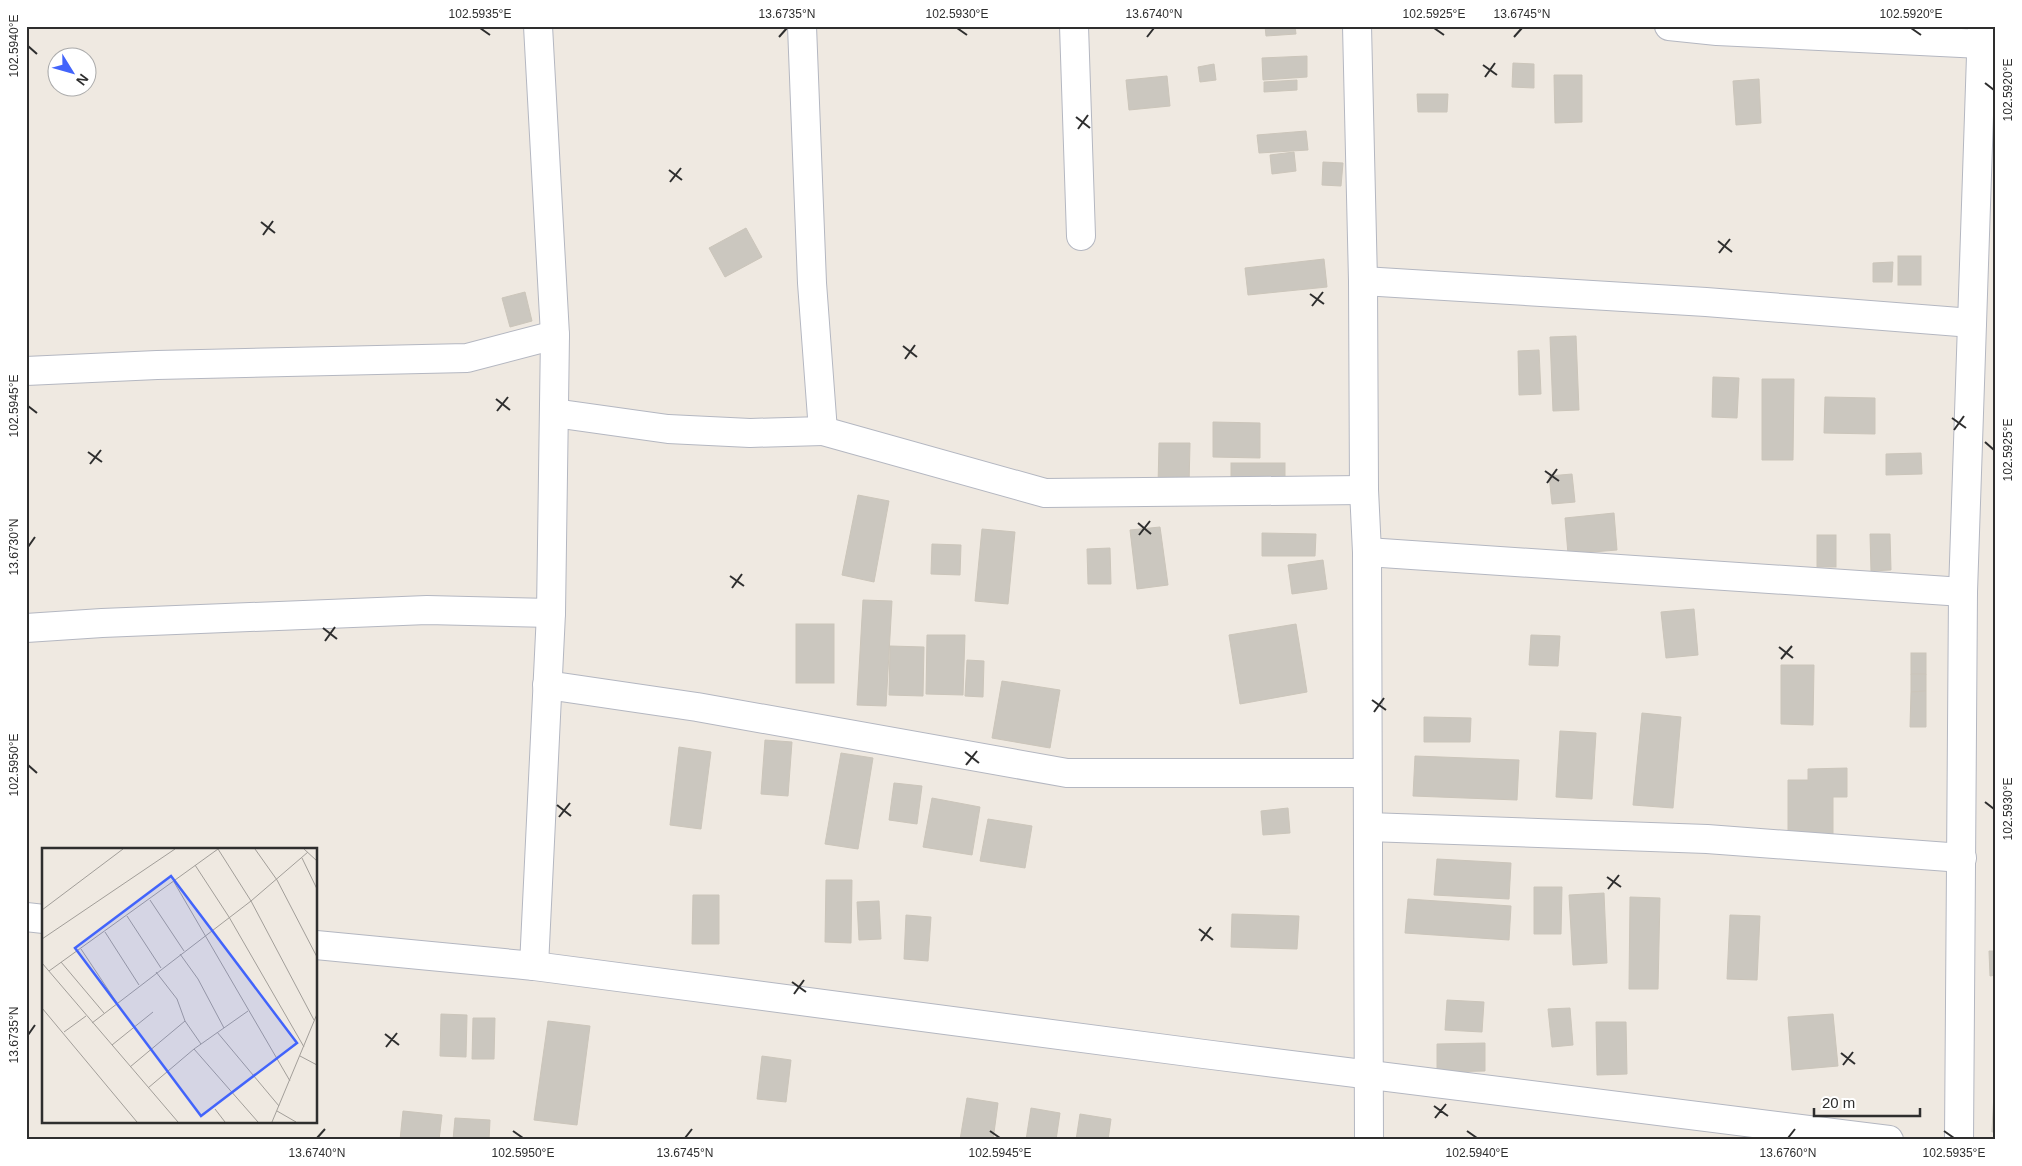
<svg xmlns="http://www.w3.org/2000/svg" width="2022" height="1166" font-family="Helvetica,sans-serif">
<style>
.building{fill:#cbc7bf;stroke:#cbc5ba}
.lines{fill:none;stroke-linecap:round;stroke-linejoin:round}
.street-casing{stroke:#b4b7c1;stroke-width:30}
.street{stroke:#fff;stroke-width:28}
.ticks{fill:none;stroke:#2e2e2e;stroke-width:2}
.inset-road{fill:none;stroke:#a29e99;stroke-width:1}
.view{fill:#4264fb;fill-opacity:0.15;stroke:#4264fb;stroke-width:2.5}
.inset-edge{fill:none;stroke:#2e2e2e;stroke-width:2.5}
.neatline{fill:none;stroke:#2e2e2e;stroke-width:2}
.ticks-label{font-size:12px;text-anchor:middle;fill:#2e2e2e}
</style>
<rect width="100%" height="100%" fill="#efe9e1"/>
<g class="building">
<polygon points="1265,26 1295,26 1296,34 1266,36"/>
<polygon points="1307,56 1307,77 1263,80 1262,58"/>
<polygon points="1513,63 1534,64 1534,88 1512,87"/>
<polygon points="1214,64 1216,80 1200,82 1198,67"/>
<polygon points="1554,75 1582,75 1582,122 1555,123"/>
<polygon points="1167,76 1170,106 1129,110 1126,80"/>
<polygon points="1759,79 1761,123 1736,125 1733,81"/>
<polygon points="1297,80 1297,90 1264,92 1264,82"/>
<polygon points="1417,94 1448,94 1447,112 1418,112"/>
<polygon points="1306,131 1308,150 1259,153 1257,135"/>
<polygon points="1294,152 1296,171 1272,174 1270,155"/>
<polygon points="1323,162 1343,163 1341,186 1322,185"/>
<polygon points="746,228 762,257 725,277 709,248"/>
<rect x="1898" y="256" width="23" height="29"/>
<polygon points="1324,259 1327,287 1248,295 1245,268"/>
<polygon points="1893,262 1892,282 1873,282 1873,263"/>
<polygon points="525,292 532,321 510,327 502,298"/>
<polygon points="1576,336 1579,410 1553,411 1550,337"/>
<polygon points="1539,350 1541,394 1519,395 1518,351"/>
<polygon points="1713,377 1739,378 1737,418 1712,417"/>
<polygon points="1762,379 1794,379 1793,460 1762,460"/>
<polygon points="1825,397 1875,398 1875,434 1824,433"/>
<polygon points="1213,422 1260,423 1260,458 1213,457"/>
<polygon points="1159,443 1190,443 1189,486 1158,486"/>
<polygon points="1921,453 1922,474 1886,475 1886,454"/>
<rect x="1231" y="463" width="54" height="21"/>
<polygon points="1572,474 1575,502 1552,504 1549,476"/>
<polygon points="858,495 889,501 874,582 842,575"/>
<polygon points="1614,513 1617,550 1568,554 1565,518"/>
<polygon points="1160,527 1168,585 1137,589 1130,530"/>
<polygon points="982,529 1015,532 1008,604 975,601"/>
<polygon points="1262,533 1316,534 1315,556 1262,556"/>
<polygon points="1870,534 1890,534 1891,570 1871,571"/>
<rect x="1817" y="535" width="19" height="32"/>
<polygon points="932,544 961,545 960,575 931,574"/>
<polygon points="1110,548 1111,584 1088,584 1087,549"/>
<polygon points="1323,560 1327,589 1292,594 1288,565"/>
<polygon points="863,600 892,601 886,706 857,705"/>
<polygon points="1694,609 1698,655 1666,658 1661,612"/>
<rect x="796" y="624" width="38" height="59"/>
<polygon points="1296,624 1307,692 1240,704 1229,635"/>
<polygon points="927,635 965,635 963,695 926,694"/>
<polygon points="1531,635 1560,636 1558,666 1529,665"/>
<polygon points="890,646 924,647 923,696 889,695"/>
<rect x="1911" y="653" width="15" height="21"/>
<polygon points="967,660 984,661 983,697 965,696"/>
<polygon points="1781,665 1814,665 1813,725 1781,724"/>
<polygon points="1911,674 1926,674 1926,691 1911,692"/>
<polygon points="1002,681 1060,690 1050,748 992,738"/>
<polygon points="1926,691 1926,727 1910,727 1911,692"/>
<polygon points="1642,713 1681,717 1673,808 1633,805"/>
<polygon points="1424,717 1471,718 1470,742 1424,742"/>
<polygon points="1560,731 1596,733 1592,799 1556,797"/>
<polygon points="765,740 792,742 788,796 761,794"/>
<polygon points="679,747 711,752 701,829 670,825"/>
<polygon points="841,753 873,758 858,849 825,844"/>
<polygon points="1415,756 1519,760 1517,800 1413,796"/>
<polygon points="1847,768 1847,797 1833,797 1833,837 1788,837 1788,780 1808,780 1808,769"/>
<polygon points="894,783 922,786 917,824 889,820"/>
<polygon points="932,798 980,807 972,855 923,847"/>
<polygon points="1288,808 1290,833 1263,835 1261,811"/>
<polygon points="988,819 1032,826 1025,868 980,861"/>
<polygon points="1437,859 1511,863 1509,899 1434,895"/>
<polygon points="826,880 852,880 851,943 825,942"/>
<polygon points="1534,887 1562,887 1561,934 1534,934"/>
<polygon points="1604,893 1607,963 1573,965 1569,895"/>
<polygon points="693,895 719,895 719,944 692,944"/>
<polygon points="1630,897 1660,898 1658,989 1629,989"/>
<polygon points="1408,899 1511,906 1509,940 1405,933"/>
<polygon points="879,901 881,939 859,940 857,902"/>
<polygon points="1232,914 1299,916 1297,949 1231,947"/>
<polygon points="906,915 931,917 928,961 904,959"/>
<polygon points="1730,915 1760,916 1757,980 1727,979"/>
<polygon points="1989,951 1996,951 1996,975 1990,976"/>
<polygon points="1447,1000 1484,1002 1482,1032 1445,1030"/>
<polygon points="1570,1008 1573,1045 1552,1047 1548,1009"/>
<polygon points="441,1014 467,1015 466,1057 440,1056"/>
<polygon points="1833,1014 1838,1066 1792,1070 1788,1017"/>
<polygon points="473,1018 495,1018 494,1059 472,1059"/>
<polygon points="548,1021 590,1026 577,1125 534,1120"/>
<polygon points="1596,1022 1626,1022 1627,1074 1597,1075"/>
<polygon points="1485,1043 1485,1071 1437,1072 1437,1044"/>
<polygon points="762,1056 791,1060 786,1102 757,1099"/>
<polygon points="1994,1092 1996,1092 1996,1132 1992,1132"/>
<polygon points="967,1098 998,1103 993,1140 960,1140"/>
<polygon points="1031,1108 1060,1113 1056,1140 1026,1140"/>
<polygon points="403,1111 442,1115 439,1140 400,1140"/>
<polygon points="1080,1114 1111,1119 1108,1140 1076,1140"/>
<polygon points="455,1118 490,1120 489,1140 453,1140"/>
</g>
<g class="lines">
<g class="street-casing">
<g id="street">
<polyline points="1074,26 1081,236"/>
<polyline points="1357,26 1363,281 1364,490 1367,552 1369,1140"/>
<polyline points="1669,26 1717,31 1981,44"/>
<polyline points="1363,281 1706,302 1972,323"/>
<polyline points="26,371 157,365 467,358 555,335"/>
<polyline points="554,413 668,429 750,433 823,431 812,283 802,26"/>
<polyline points="823,431 1045,493 1364,490"/>
<polyline points="1367,552 1963,592"/>
<polyline points="26,628 102,623 427,610 551,613"/>
<polyline points="547,685 697,707 1067,773 1367,773"/>
<polyline points="1368,827 1707,839 1962,858"/>
<polyline points="26,917 44,919"/>
<polyline points="316,945 534,966 1204,1054 1889,1140"/>
<polyline points="534,966 551,613 555,335 538,26"/>
<polyline points="1959,1140 1963,592 1982,26"/>
</g>
</g>
<use href="#street" class="street"/>
</g>
<path class="ticks" d="M480,28L490,35M957,28L967,35M1434,28L1444,35M1911,28L1921,35M779,37L787,28M1147,37L1154,28M1514,37L1522,28M28,46L37,54M1483,65L1497,75M1485,77L1495,63M1985,83L1994,90M1076,117L1090,128M1078,129L1088,115M669,170L682,180M670,182L681,168M261,222L275,233M263,235L273,221M1718,241L1732,252M1719,253L1730,239M1310,294L1324,304M1312,306L1323,292M903,346L917,357M905,359L915,345M496,399L510,410M28,406L37,413M497,411L508,397M1952,418L1966,428M1954,430L1964,416M1985,442L1994,450M88,452L102,462M90,464L101,450M1545,471L1559,481M1547,483L1557,469M1138,523L1151,534M1139,535L1150,521M28,547L35,537M730,576L744,586M732,588L742,574M323,628L337,639M325,641L335,627M1779,647L1793,658M1781,659L1792,646M1372,700L1386,710M1374,712L1384,698M965,752L979,763M28,765L37,773M966,765L977,751M1985,802L1994,809M557,805L571,816M559,817L570,803M1607,877L1621,887M1608,889L1619,875M1199,929L1213,940M1201,941L1211,927M792,982L806,992M794,994L804,980M385,1034L399,1045M28,1035L35,1025M386,1047L397,1033M1841,1053L1855,1064M1843,1065L1853,1052M1434,1106L1448,1116M1435,1118L1446,1104M513,1131L523,1138M990,1131L1000,1138M1467,1131L1477,1138M1944,1131L1954,1138M317,1138L325,1129M685,1138L692,1129M1788,1138L1795,1129"/>
<g transform="translate(42 848)">
<rect width="275" height="275" fill="#efe9e1"/>
<path class="inset-road" d="M176,1L209,53L272,172M213,1L235,32L275,109M262,1L275,13M260,10L275,41M153,17L187,69L262,199M132,34L248,233M108,52L142,103M0,62L81,1M85,68L119,120M63,84L97,137M0,91L133,1M39,101L75,155M138,106L156,131L182,180M19,114L62,165M0,115L136,274M7,123L176,1M114,124L135,151L143,173M0,160L95,274M50,175L209,53L266,4M22,184L44,168M175,184L237,258M70,197L111,164M152,201L216,274M258,208L275,217M88,219L143,173L159,196M106,240L152,201L206,163M173,261L183,274M235,263L254,274M230,274L275,166"/>
<path class="view" d="M129,28L255,195L159,268L33,100Z"/>
<rect width="275" height="275" class="inset-edge"/>
</g>
<rect width="2022" height="1166" fill="none" stroke="#ffffff" stroke-width="55"/>
<g transform="translate(72 72) rotate(127)"><circle r="24" fill="#ffffff" stroke="#ababab"/>
<path d="M0-4L9 19L0 12L-9 19Z" fill="#4264fb"/>
<text y="-8" font-size="14" font-weight="bold" text-anchor="middle" fill="#2e2e2e">N</text>
</g>
<path d="M1814 1108v8h106v-8" fill="none" stroke="#2e2e2e" stroke-width="2.5"/>
<text x="1822" y="1108" font-size="15" fill="#2e2e2e" stroke="#ffffff" stroke-width="4" paint-order="stroke">20 m</text>
<rect x="28" y="28" width="1966" height="1110" class="neatline"/>
<g class="ticks-label">
<text x="480" y="18">102.5935°E</text>
<text x="787" y="18">13.6735°N</text>
<text x="957" y="18">102.5930°E</text>
<text x="1154" y="18">13.6740°N</text>
<text x="1434" y="18">102.5925°E</text>
<text x="1522" y="18">13.6745°N</text>
<text x="1911" y="18">102.5920°E</text>
<text transform="translate(14 46) rotate(-90)" y="4">102.5940°E</text>
<text transform="translate(2008 90) rotate(-90)" y="4">102.5920°E</text>
<text transform="translate(14 406) rotate(-90)" y="4">102.5945°E</text>
<text transform="translate(2008 450) rotate(-90)" y="4">102.5925°E</text>
<text transform="translate(14 547) rotate(-90)" y="4">13.6730°N</text>
<text transform="translate(14 765) rotate(-90)" y="4">102.5950°E</text>
<text transform="translate(2008 809) rotate(-90)" y="4">102.5930°E</text>
<text transform="translate(14 1035) rotate(-90)" y="4">13.6735°N</text>
<text x="317" y="1157">13.6740°N</text>
<text x="523" y="1157">102.5950°E</text>
<text x="685" y="1157">13.6745°N</text>
<text x="1000" y="1157">102.5945°E</text>
<text x="1477" y="1157">102.5940°E</text>
<text x="1788" y="1157">13.6760°N</text>
<text x="1954" y="1157">102.5935°E</text>
</g>
</svg>
